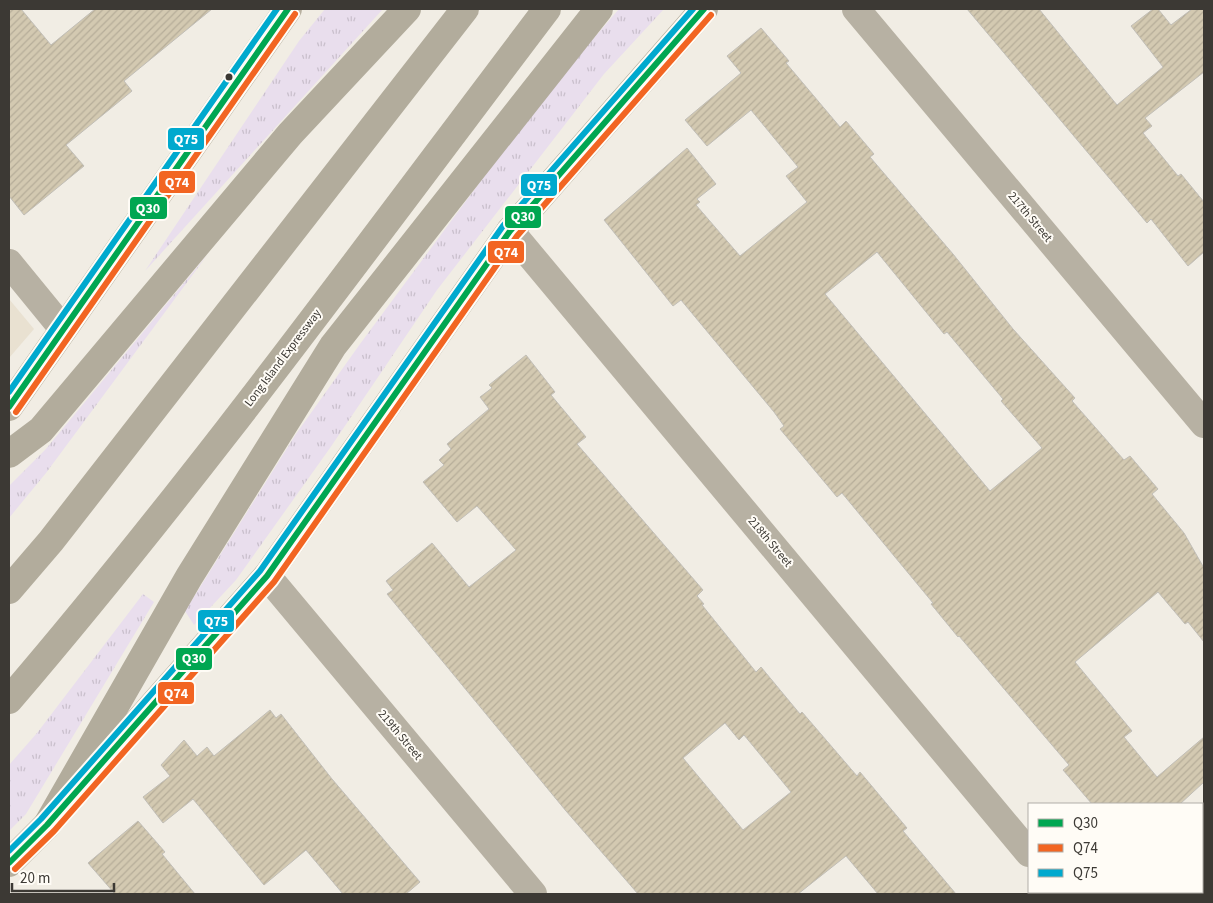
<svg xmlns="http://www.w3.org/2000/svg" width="1213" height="903" font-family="'Source Sans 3',sans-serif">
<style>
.built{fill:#e9e1d1}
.grass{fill:url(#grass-tufts)}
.building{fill:url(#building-hatch);stroke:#c1beb7;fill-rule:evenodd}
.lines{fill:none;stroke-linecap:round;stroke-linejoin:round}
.minor{stroke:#b7b1a3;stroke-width:28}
.major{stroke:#b8b1a0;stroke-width:28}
.highway{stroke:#b2ac9c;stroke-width:28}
.bus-1-casing{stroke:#fffcf6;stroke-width:10}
.bus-2-casing{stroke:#fffcf6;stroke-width:10}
.bus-3-casing{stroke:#fffcf6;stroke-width:10}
.bus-1{stroke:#00a651;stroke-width:6}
.bus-2{stroke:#f26522;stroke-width:6}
.bus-3{stroke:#00a9ce;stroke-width:6}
.bus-dot{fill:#3c3934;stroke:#fffcf6;stroke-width:2}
.labels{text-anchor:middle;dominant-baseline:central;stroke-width:4;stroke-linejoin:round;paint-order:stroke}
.street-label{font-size:12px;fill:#3c3934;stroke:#fffcf6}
.line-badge{stroke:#fffcf6;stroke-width:2}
.badge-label{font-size:14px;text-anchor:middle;font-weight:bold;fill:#fff}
</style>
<defs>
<pattern id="grass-tufts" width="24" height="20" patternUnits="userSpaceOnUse" patternTransform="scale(1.25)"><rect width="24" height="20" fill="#e9deed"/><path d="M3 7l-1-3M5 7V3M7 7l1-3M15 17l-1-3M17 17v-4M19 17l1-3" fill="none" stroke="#c9bfcc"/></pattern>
<pattern id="building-hatch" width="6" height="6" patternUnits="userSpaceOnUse" patternTransform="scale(1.25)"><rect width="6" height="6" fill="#d3c9b1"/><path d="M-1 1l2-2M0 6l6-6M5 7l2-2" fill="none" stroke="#b6ad99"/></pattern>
</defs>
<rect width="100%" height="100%" fill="#f1ede4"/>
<polygon class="built" points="9,299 34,329 9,358"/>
<g class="grass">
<polygon points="325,9 383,9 145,271 299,41"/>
<polygon points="619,9 664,9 604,74 437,290 330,448 236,580 194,625 185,611 296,434 360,344 543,97"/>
<polygon points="208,254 46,473 9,518 9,486 45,450"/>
<polygon points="143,594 154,602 26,814 9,831 9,765 37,733"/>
</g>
<g class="building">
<polygon points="9,9 21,9 51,45 95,9 212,9 124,81 132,91 66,145 84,166 24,215 9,196"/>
<polygon points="967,9 1039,9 1117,105 1163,67 1131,26 1153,9 1158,9 1171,25 1192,9 1204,9 1204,72 1145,118 1152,126 1143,133 1178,176 1181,174 1204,202 1204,252 1188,266 1151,219 1147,223"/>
<path d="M761,28L789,61L786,63L840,127L846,121L874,154L870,157L953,254L1013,329L1075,398L1072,401L1124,460L1130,456L1158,489L1152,494L1184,533L1204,568V642L1188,622L1185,624L1158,592L1075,662L1132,731L1124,737L1157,777L1204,737V782L1180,804H1092L1063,770L1069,765L959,636L958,637L931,604L933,603L842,493L837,497L780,429L784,426L774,412L681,300L673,306L604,220L687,148L716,184L697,199L700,202L696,205L740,256L807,202L786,176L798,167L751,110L707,146L685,120L741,73L727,56ZM877,252L944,334L947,332L1003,399L1001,401L1042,448L990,491L825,294Z"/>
<path d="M526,355L555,392L551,395L586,437L577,444L703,590L697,596L704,604L702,605L756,672L761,667L800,714L802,712L857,776L860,772L907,828L903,831L956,894H878L846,856L798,894H638L566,811L387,594L393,590L386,581L432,543L469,587L516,550L477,506L457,522L423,482L444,465L439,460L451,449L447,444L489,409L480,397L492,388L489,385ZM725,723L739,740L744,735L791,792L743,830L683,758Z"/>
<polygon points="270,710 276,718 281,714 332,779 420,882 406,894 343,894 306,850 264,885 193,799 163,823 143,797 170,776 161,765 184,740 197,756 207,747 214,756"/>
<polygon points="138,821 165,852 162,854 195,894 115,894 88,863"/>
</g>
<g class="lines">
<g class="minor">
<polyline points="856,9 1204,424"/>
<polyline points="510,231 1029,853"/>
<polyline points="9,263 63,329"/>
<polyline points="267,576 533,894"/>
<polyline points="1062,892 1064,894"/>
</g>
<g class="major">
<polyline points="9,407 288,9"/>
<polyline points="9,863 47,825 267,576 510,231 704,9"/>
</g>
<g class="highway">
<polyline points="9,454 41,430 290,134 407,9"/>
<polyline points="9,590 51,541 465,9"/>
<path d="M9,700C199,478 371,241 547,9"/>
<polyline points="47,825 189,577 333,346 599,9"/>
</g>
<g class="bus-1-casing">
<g id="bus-1">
<polyline points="9,407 288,9"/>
<polyline points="9,863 47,825 267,576 510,231 704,9"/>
</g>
</g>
<g class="bus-2-casing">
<g id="bus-2">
<polyline points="16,412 295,14"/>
<polyline points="15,869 54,831 274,582 517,236 711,15"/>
</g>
</g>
<g class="bus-3-casing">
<g id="bus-3">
<polyline points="9,392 277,9"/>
<polyline points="9,851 41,819 260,571 503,226 693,9"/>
</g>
</g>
<use href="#bus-1" class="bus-1"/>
<use href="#bus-2" class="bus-2"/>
<use href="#bus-3" class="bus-3"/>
</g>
<circle class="bus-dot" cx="229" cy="77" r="4.5"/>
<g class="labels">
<g class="street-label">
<text transform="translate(1030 217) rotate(50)">217th Street</text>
<text transform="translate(283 358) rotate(-53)">Long Island Expressway</text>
<text transform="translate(770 542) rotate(50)">218th Street</text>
<text transform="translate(400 735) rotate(50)">219th Street</text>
</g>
</g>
<g class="line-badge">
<rect x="167" y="127" width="38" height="24" rx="5" fill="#00a9ce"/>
<rect x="158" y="170" width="38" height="24" rx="5" fill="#f26522"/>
<rect x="520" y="173" width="38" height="24" rx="5" fill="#00a9ce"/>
<rect x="129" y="196" width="39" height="24" rx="5" fill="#00a651"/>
<rect x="504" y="205" width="38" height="24" rx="5" fill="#00a651"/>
<rect x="487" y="240" width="38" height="24" rx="5" fill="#f26522"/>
<rect x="197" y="609" width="38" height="24" rx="5" fill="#00a9ce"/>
<rect x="175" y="647" width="38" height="24" rx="5" fill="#00a651"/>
<rect x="157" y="681" width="38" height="24" rx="5" fill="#f26522"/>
</g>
<g class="badge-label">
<text x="186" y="144">Q75</text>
<text x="177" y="187">Q74</text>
<text x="539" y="190">Q75</text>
<text x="148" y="213">Q30</text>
<text x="523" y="221">Q30</text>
<text x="506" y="257">Q74</text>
<text x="216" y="626">Q75</text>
<text x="194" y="663">Q30</text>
<text x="176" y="698">Q74</text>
</g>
<rect width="1213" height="903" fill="none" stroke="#3c3934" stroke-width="20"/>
<rect x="1028" y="803" width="175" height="90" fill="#fffcf6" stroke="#b1aea8"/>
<rect x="1038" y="819" width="25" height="8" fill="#00a651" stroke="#b1aea8"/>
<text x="1073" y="828" font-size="15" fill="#3c3934">Q30</text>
<rect x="1038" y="844" width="25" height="8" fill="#f26522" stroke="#b1aea8"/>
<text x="1073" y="853" font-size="15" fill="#3c3934">Q74</text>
<rect x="1038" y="869" width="25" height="8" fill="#00a9ce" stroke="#b1aea8"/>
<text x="1073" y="878" font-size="15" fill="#3c3934">Q75</text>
<path d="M12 883v8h102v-8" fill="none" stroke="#3c3934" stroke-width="2.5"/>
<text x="20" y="883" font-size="15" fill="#3c3934" stroke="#fffcf6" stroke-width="4" paint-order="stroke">20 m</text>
</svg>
